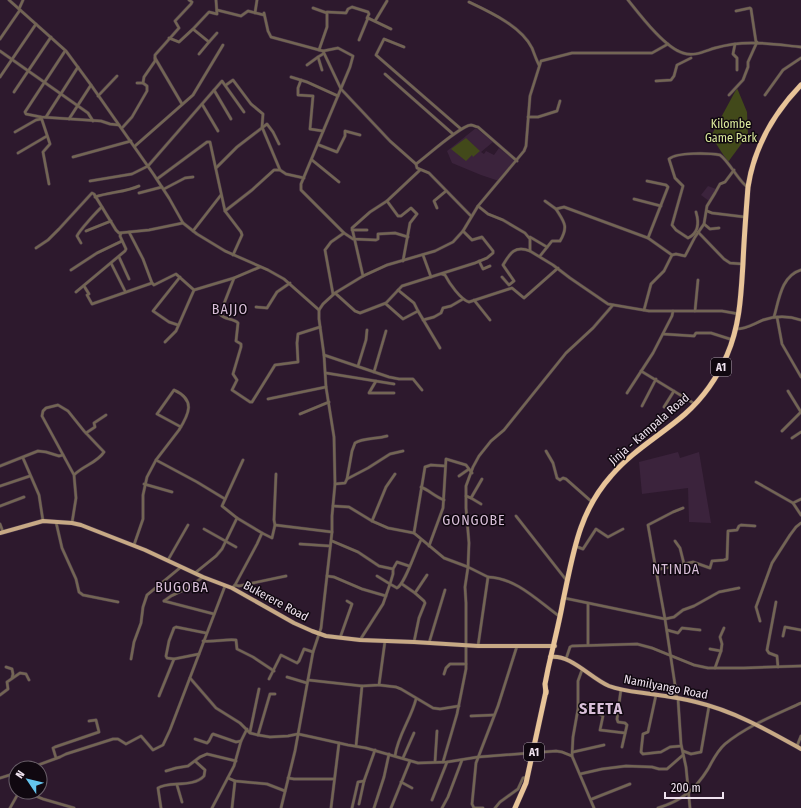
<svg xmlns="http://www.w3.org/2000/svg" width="801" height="808" font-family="'Fira Sans Condensed',sans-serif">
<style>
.built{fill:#3b233c}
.green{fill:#42491a}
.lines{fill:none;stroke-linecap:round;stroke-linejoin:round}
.minor-casing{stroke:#483548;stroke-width:3.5}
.major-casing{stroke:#483548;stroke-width:5}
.highway-casing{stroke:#483548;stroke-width:6}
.minor{stroke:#736554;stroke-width:2.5}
.major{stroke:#c7a985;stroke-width:4}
.highway{stroke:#e8c498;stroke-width:5}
.labels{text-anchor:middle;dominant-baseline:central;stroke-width:3;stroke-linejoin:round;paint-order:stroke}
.shield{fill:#100810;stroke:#aca1ac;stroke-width:1}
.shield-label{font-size:11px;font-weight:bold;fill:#efe2ef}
.park-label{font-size:12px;fill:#dbea9c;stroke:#100810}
.street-label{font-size:12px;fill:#efe2ef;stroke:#100810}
.quarter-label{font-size:14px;letter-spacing:1px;fill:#d9bfd9;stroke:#100810}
.district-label{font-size:16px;font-weight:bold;letter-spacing:1px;fill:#d9bfd9;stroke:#100810}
</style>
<rect width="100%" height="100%" fill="#2d192d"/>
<g class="built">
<polygon points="476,128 493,142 481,152 484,154 486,151 494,155 499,148 515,161 499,180 496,180 481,175 452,163 447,151"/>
<polygon points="708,186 716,189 709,201 701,195"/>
<polygon points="678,452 680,458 699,452 711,523 689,522 688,488 642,494 639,462"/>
</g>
<g class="green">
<polygon points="737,88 747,112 748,135 728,162 711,136"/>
<polygon points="466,138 480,151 473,157 472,155 466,161 451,149"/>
</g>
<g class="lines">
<g class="minor-casing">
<g id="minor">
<polyline points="9,0 66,51 91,85 154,175 169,198 183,223 197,234 225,251 268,270 284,279 319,310"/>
<path d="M628,0C640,15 665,48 683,53C694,57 705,51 715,48C745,39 771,44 801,47"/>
<path d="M469,2C490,12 521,26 532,48C534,53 536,59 539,65"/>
<polyline points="313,8 327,13 327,27 319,50"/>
<polyline points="19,9 23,0"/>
<polyline points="217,10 241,16 248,11 264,15"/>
<polyline points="736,11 750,8 751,9 756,42"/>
<polyline points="327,12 346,13 348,9 352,7 368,12 369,14 367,18"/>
<polyline points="255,13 257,0"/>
<polyline points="264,13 268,31 271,37 323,51 338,48 353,56 350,67 301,184 301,190 344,233 353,239 376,240 378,239 378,234 395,233 408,237"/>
<polyline points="375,21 387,1"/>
<polyline points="193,29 209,42 217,33"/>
<polyline points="169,38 179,42 193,29 209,12 217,14 216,0"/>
<polyline points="0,39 20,10"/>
<polyline points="359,40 368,18 391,29"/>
<polyline points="735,44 733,54 737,58 737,70"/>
<polyline points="404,47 384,39 376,55 461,129"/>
<polyline points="0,51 88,113 93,121"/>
<polyline points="65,51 25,112 26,114 41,117 101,121 110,124 119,125"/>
<polyline points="323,51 341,89 390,141 416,164 417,168 429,173 471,216"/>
<polyline points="199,54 209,42"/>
<polyline points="155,58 182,104"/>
<polyline points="307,65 318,57"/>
<polyline points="322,70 318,57 323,54"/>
<polyline points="385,74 453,134"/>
<polyline points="0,77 36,24"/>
<polyline points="291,77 307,82 338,96"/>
<polyline points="301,80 298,88 298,95 313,96 310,129 323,131"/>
<polyline points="656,81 671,80 674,76 677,65 691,58"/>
<polyline points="137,83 143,83 144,77 155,61 155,55 179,28 175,21 191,4 192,2 189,0"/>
<polyline points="226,85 233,80 251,104 263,114 262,127 280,170 286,174 304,178"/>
<polyline points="214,90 231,119"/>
<polyline points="14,92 51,37"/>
<polyline points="729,95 743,80 748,67 748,62 757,42"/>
<polyline points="765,95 783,70 801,58"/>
<polyline points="98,96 117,76"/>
<polyline points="202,104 218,131"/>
<polyline points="41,117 50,144 43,152 49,184"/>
<polyline points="46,117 78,67"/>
<polyline points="528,117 538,117 557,111 560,101"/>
<polyline points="69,119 91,85"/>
<polyline points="122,128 132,117 147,91 147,86 143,83"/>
<polyline points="15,132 36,120 41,119"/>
<polyline points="319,145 337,152 345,136 345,131 360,135"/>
<polyline points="135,146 193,95 223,45"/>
<polyline points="18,153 47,136"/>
<polyline points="73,157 131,141"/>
<polyline points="312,160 339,182"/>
<path d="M416,164C427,156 460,126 471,125C473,125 476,127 478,127L517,161"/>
<polyline points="216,168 237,147 267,124 273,132 279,144"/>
<polyline points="157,179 207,142 210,142 225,211 241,232 242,235 233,255"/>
<polyline points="90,181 132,174 148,166 222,81 244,112"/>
<polyline points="647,181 666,185 668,187 648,238"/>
<polyline points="164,189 185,178 193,177"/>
<polyline points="139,193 162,187"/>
<path d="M95,197C110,192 126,192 139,186"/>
<polyline points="634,199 661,206"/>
<polyline points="387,201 398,216 401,216 411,208 417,214 410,223 403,261"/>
<polyline points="545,201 556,209 564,207 648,238 672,255 676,254 685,256 695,237 704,224 707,206 715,193 720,184 725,182 734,170"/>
<polyline points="478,206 488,214 503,220 525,233 530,239 530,251 553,265 570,278 608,304 649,311 722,311 739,314"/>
<polyline points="437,208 434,201 446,191"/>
<polyline points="225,211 252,190 274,170 280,170"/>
<polyline points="707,211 712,213 745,217"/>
<path d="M696,212C699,222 699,233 688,238L676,230L672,225L683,186L675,178L669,159C677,152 709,153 720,155C729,161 741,185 748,187"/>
<polyline points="704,224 710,229 719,228"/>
<polyline points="352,230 367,230"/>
<polyline points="86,231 111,221"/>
<polyline points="193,231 221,195"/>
<polyline points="129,232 143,259 152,283 154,285 176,274 194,290 234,278 260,267"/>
<polyline points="698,232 724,259 730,263 743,264"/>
<polyline points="530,237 547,247"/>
<path d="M81,243L77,236C79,231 98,210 102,207"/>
<polyline points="36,248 48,240 59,229 92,193 94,194 116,230 119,233 149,230 183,223"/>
<polyline points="423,255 431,277"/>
<path d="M540,256L552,241H560C569,226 564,222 556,209"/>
<polyline points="119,257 129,279"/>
<polyline points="479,261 483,269 490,266"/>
<polyline points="111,263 125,291"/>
<polyline points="71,270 97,253 122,241"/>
<path d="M442,274L445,275C449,283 461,300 469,302L512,288L524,298L558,268"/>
<polyline points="363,276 352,228 370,212 387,201 420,170"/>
<path d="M502,277L509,285L514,281L503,265C510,253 515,245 530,251"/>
<path d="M234,278L220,314C224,320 233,318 238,323L236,341L241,344V347L233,374L237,380L232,390L250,402H252L275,365L298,362L297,343L298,334L320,327"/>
<polyline points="84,286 89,294 87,295 92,304 152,283"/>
<polyline points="398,290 414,303 418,311"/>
<polyline points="76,292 125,251 126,249 120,236 121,233"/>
<polyline points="335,293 355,311 360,313 386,303 402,286 475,263 487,258 493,253 493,251 482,237 472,240 463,231"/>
<polyline points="333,294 325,250 331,242 344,233"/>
<polyline points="474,300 490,320"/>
<polyline points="386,304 403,319 418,311 440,348"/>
<polyline points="256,307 267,308 277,292 290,283"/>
<polyline points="644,310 651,284 664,271 672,255"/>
<polyline points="695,311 698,280"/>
<path d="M774,317C779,300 781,276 801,270"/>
<polyline points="777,317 782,344 801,377"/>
<polyline points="423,320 434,317 441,313 443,308 451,306 463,299"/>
<polyline points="178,325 169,322 153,311 180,277"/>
<path d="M736,329C747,329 753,324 763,320C775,316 789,316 801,320"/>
<polyline points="663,334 694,336 696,333 711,333 733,340"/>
<polyline points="165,342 176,331 194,290"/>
<polyline points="324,355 389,377 399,379 413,379 422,390"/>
<polyline points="358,366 366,340 367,330"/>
<polyline points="641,371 695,404"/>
<polyline points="374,372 386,331"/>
<polyline points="326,373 394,384"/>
<polyline points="376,381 369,393 394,393"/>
<polyline points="788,391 801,412"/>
<polyline points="627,393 653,353 672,316 673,311"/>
<polyline points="268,399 326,387"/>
<polyline points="642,406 656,379"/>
<polyline points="664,407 674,391"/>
<polyline points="300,414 329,402"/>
<polyline points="782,431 801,412"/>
<polyline points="86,433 95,427 94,423 106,415"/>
<polyline points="792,438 801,432"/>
<polyline points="546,451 553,463 557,478 560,480 563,478 566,479 592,502"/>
<polyline points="23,458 39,495 43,521"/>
<polyline points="156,460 197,482 225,499"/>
<polyline points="0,466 38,451 46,452 59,456 63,455"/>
<polyline points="459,476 469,469"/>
<path d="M347,479L352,451L355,443C362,438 377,439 387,436"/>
<polyline points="756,482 793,503 801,515"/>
<polyline points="144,484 172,492"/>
<polyline points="335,484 345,483 347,479 368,468 390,454 403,451"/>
<polyline points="0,486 30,476"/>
<path d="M421,487C429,490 435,497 444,500"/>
<polyline points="466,496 471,498 481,504"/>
<polyline points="471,498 482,479"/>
<polyline points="793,503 801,499"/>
<polyline points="0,506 24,497"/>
<polyline points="333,506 349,507 372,521 388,528 414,533 444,558 468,567 488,577 478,646"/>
<polyline points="516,516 567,581"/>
<polyline points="237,518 222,506 243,460"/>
<polyline points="372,521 386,487 395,474"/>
<polyline points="56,522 62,548 76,579 79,592 83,595 118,602"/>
<path d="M72,523L76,498L74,475L42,416L43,411L46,408L58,405L68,411L84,431L104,452C97,463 84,465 74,475"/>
<polyline points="0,524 3,532"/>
<polyline points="275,525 274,520 276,474"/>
<polyline points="204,529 236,547"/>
<polyline points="414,533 425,467 431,465 445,466"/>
<path d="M332,541L358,552L379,566L393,569V574L390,584L397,588C405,584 416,549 421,540"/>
<polyline points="675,541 680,548 684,564"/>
<polyline points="300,544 330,546"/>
<path d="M134,545L143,519V495L147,477L156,460L179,430C189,414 196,400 174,390L157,414L181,427"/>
<polyline points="429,546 443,508 446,459 466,465 472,473"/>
<polyline points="575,546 583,549 596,529 608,537 623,529"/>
<polyline points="168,560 188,525"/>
<polyline points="393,569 397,562 409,566"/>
<polyline points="656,570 693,562 710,568 712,561 724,560 727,559 728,531 737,530 739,526 741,525 755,526"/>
<polyline points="195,573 216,556 222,549 237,518 262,533"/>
<polyline points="327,576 334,577 362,589 386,596"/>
<path d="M488,577C516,578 537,600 559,616"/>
<polyline points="402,584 415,593"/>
<polyline points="235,585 257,544 262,533 272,538 275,525 332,532"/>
<polyline points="232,588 235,585 239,586 286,576"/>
<polyline points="564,598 665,619 674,617 683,610 694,606 719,592 739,588"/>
<polyline points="164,601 214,614"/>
<polyline points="164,601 171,596 188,588 203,577"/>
<polyline points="776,602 767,650 769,653 777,656 778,667"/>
<polyline points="760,621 756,607 772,563 790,535 796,527 801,523"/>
<polyline points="667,630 678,633 682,628 700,630"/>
<polyline points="783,636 785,627 801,630"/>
<polyline points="340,638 352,604 347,601"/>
<polyline points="360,640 383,604 390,584 377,576"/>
<path d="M203,641C215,642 225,639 236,640L237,649L253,657L274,671"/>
<polyline points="414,642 419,618 425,603 424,601 415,593 427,575"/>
<polyline points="429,643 445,590"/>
<polyline points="588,645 588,604"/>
<polyline points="710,649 721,651 715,668"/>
<polyline points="721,651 722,644 720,637 724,628"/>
<polyline points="131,659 134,642 141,623 143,607 147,595 181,567"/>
<polyline points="174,659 167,658 166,656 169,641 174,628 176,627 206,633"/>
<polyline points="566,659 570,647 572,646 637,644 652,648 694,665 708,668 744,668 801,666"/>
<polyline points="6,667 12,669 13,674 12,678"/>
<polyline points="444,674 446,668 450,664 466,664"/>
<polyline points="287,677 307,683"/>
<polyline points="190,678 216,708 240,723 250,733 258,735 270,737 288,736 298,734 312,737 348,745 366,748 418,763 447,762 478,757 556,751 562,752 572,756 594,808"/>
<polyline points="269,679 281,655 297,663 299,661 304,649 313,652"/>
<polyline points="308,680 362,686 379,685 385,641"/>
<polyline points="379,685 396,687 401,689 433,708 440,709 459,706"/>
<polyline points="621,689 617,719 618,722 625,723 627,725 622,747"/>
<polyline points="0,695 8,689 7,682 20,673 26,674 29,680"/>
<polyline points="656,695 648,732 643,734 641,752 643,754 661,752 670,747 681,746"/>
<polyline points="159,696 174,659 199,654"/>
<polyline points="677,698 665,619 656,570 648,525 673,512 683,508"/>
<polyline points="678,699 681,744 686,767 690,808"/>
<polyline points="579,704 603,716 600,730 625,733"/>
<polyline points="471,716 494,715"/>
<polyline points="250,732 259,689"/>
<polyline points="258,735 270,694 275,694"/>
<polyline points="195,739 207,743 209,741 212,735 213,734 236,742 241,741"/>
<polyline points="356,746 362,686"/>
<polyline points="797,746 801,736"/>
<polyline points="683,751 691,754 701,752 709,706"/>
<polyline points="573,752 604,745"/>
<path d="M395,756C398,735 411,719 416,699"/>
<polyline points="572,756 573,737 578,709 578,681 582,670"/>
<polyline points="56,758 53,748 55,747 99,732 96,720 89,721"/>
<polyline points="403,758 414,733"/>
<polyline points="435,762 437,731"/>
<polyline points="443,762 457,714 466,669 466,603 465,587 468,567 469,543 466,508 466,486 473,467 479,456 491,441 504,430 566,353 593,328 613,305"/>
<polyline points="30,768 60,757 66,754 113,739 118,739 126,744 141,736 153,750 163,745 170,730 225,586"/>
<polyline points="166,771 176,768 188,766 200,757 207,754 236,761"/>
<polyline points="580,774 602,769 626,766 652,767 659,769 667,769 683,755"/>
<polyline points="0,778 16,773"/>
<polyline points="228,778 235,781 267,784 285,791"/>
<polyline points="288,778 294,779 334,779"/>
<polyline points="401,782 412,788"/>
<polyline points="177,785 182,802"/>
<polyline points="26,792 43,799 74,808"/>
<polyline points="592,799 630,784"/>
<polyline points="432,800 447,762"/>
<polyline points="359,804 364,781 375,750"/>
<polyline points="10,808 19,792"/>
<path d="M161,808L158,788C169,781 193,788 204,776L205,770L195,761"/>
<polyline points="212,808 234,766 241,741 247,729"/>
<polyline points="232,808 235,781"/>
<polyline points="281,808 295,751 313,652 321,628 332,532 332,516 335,484 334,437 326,387 324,355 319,319 319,310 323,304 335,293 363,276 387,265 435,251 453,242 463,231 478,206 524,151 526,146 530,96 541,61 572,53 652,53 668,44"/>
<polyline points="331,808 339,743"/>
<polyline points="352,808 358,782 364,781"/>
<polyline points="374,808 384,777 389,754"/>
<polyline points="391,808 410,761"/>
<polyline points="442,808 448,797 462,760"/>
<polyline points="474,808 472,804 476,763 498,706 517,646"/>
<polyline points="474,808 483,808"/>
<polyline points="495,808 500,802 518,789 523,778 527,777"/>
<path d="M658,808C681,801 695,790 708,769C713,760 717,751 725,744C747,726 775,715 801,703"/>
</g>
</g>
<g class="major-casing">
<g id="major">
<polyline points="0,533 43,521 72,523 81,525 145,550 203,577 232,588 294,623 312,631 326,636 360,640 414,642 478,646 555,646"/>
<path d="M550,657C571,654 590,678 609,686C622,691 637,692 651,694C666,696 681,698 696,702C734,711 767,730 801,749"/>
</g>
</g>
<g class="highway-casing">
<g id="highway">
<path d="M546,693L545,684L548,669C553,646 559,624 563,601C573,555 578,513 611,476C632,451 661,435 685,414C703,398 718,376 727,355C740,325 741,295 743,263C744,238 746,213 748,187C754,148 774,113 801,85"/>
<polyline points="515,808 526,783 546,691"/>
</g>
</g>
<use href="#minor" class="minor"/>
<use href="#major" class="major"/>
<use href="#highway" class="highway"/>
</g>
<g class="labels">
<g class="shield">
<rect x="711" y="358" width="20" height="18" rx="3"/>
<rect x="524" y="743" width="20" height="18" rx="3"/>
</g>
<g class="shield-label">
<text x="721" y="367">A1</text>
<text x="534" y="752">A1</text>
</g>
<g class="park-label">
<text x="731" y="124">Kilombe<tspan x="731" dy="14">Game Park</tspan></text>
</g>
<g class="street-label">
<text transform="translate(649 429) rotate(-41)">Jinja - Kampala Road</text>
<text transform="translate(276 601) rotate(28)">Bukerere Road</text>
<text transform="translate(666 687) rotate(11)">Namilyango Road</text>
</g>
<g class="quarter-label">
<text x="230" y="309">BAJJO</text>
<text x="474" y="520">GONGOBE</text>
<text x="676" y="569">NTINDA</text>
<text x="182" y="587">BUGOBA</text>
</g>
<g class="district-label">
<text x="601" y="708">SEETA</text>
</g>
</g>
<g transform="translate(28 780) rotate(305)"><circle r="19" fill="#100810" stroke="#695f69"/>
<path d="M0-3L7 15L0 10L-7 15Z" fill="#64c5ee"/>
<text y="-6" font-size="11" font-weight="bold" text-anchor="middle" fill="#efe2ef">N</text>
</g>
<path d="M665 792v6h58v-6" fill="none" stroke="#efe2ef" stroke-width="2"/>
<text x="671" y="792" font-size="12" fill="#efe2ef" stroke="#100810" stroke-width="3" paint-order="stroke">200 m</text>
</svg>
